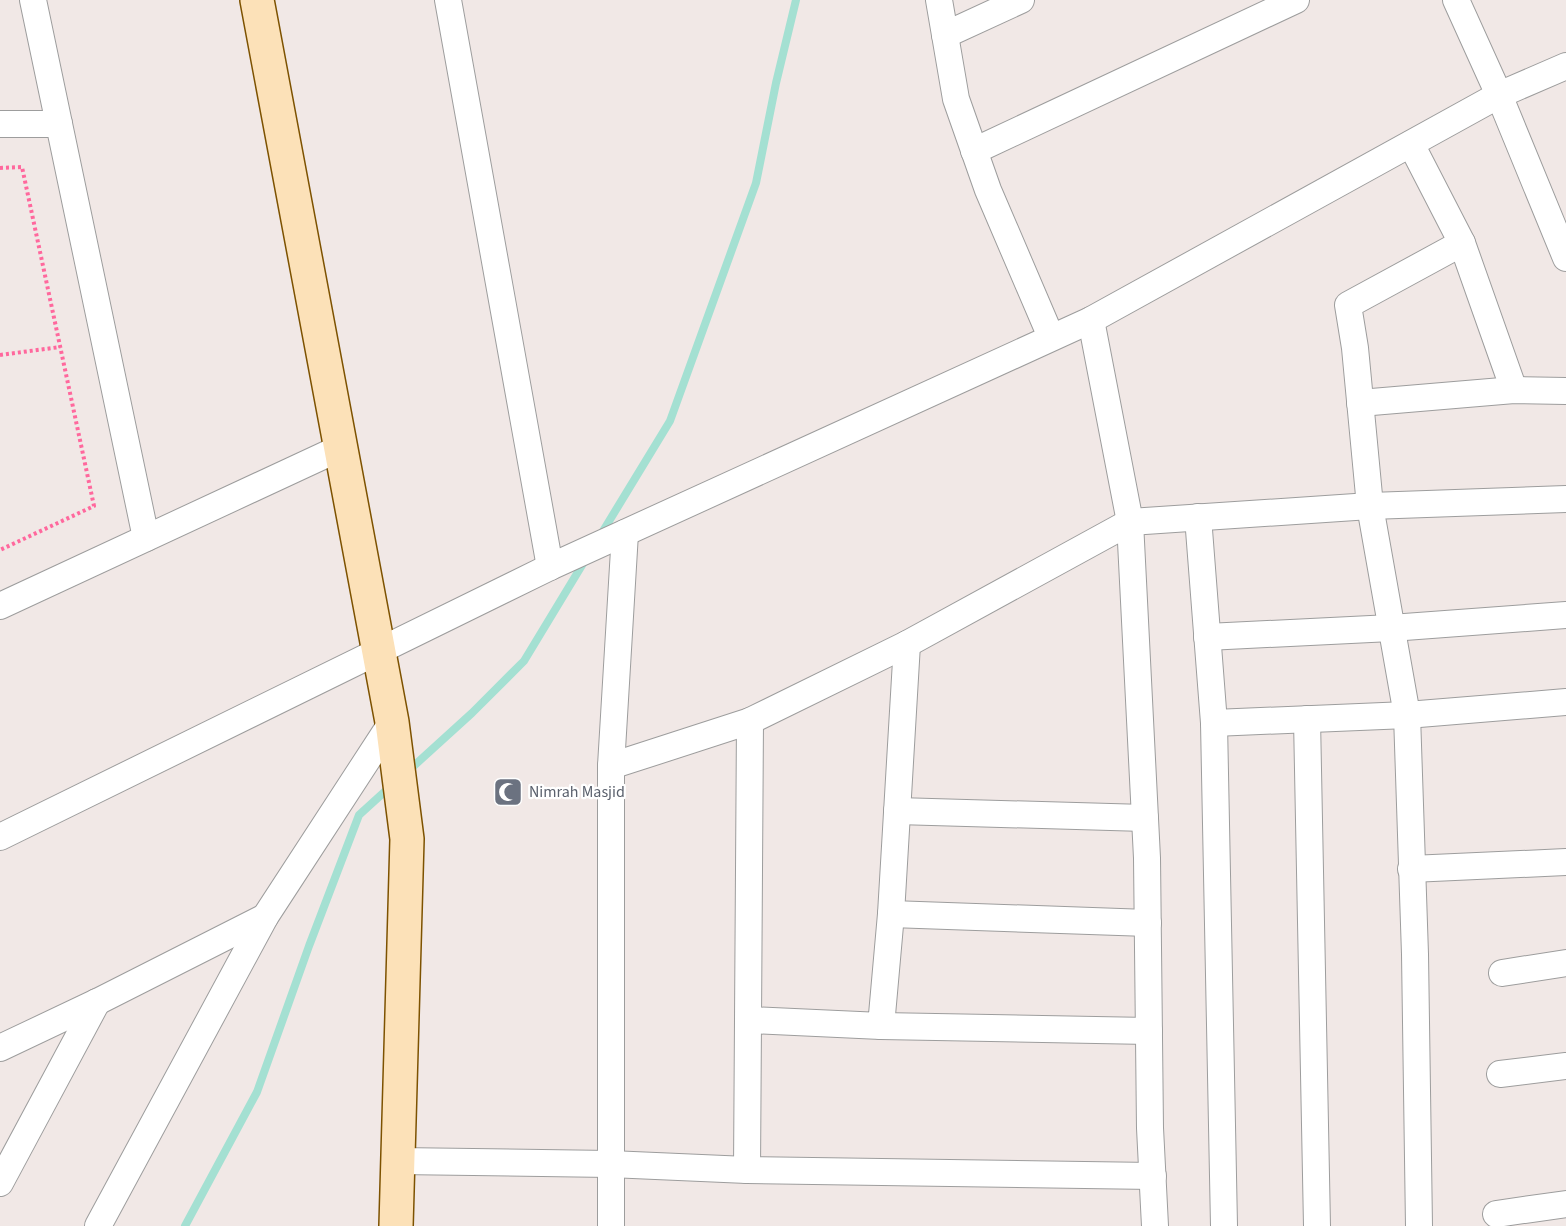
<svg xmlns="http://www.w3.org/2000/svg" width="1566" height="1226" font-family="'Source Sans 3',sans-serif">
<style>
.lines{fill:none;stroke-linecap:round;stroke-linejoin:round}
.stream{stroke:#a4e0d2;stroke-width:8}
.street-casing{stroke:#9d9d9d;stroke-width:28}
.secondary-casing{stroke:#7d5200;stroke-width:36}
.path{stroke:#ff689d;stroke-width:4;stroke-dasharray:3 3;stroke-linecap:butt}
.street{stroke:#fff;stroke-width:26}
.secondary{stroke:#fce1b8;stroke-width:33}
.labels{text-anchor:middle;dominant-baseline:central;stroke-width:4.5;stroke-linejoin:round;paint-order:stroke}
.worship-label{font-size:16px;fill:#5b616d;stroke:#fff;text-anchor:start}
</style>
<rect width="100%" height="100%" fill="#f1e8e6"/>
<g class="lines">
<g class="stream">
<polyline points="600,536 670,421 756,183 776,83 796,0"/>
<polyline points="406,773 472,713 524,661 587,557"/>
<polyline points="185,1226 257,1092 309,946 359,815 392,785"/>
</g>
<g class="street-casing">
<g id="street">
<polyline points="33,0 146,538"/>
<polyline points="448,0 550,567"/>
<polyline points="939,0 956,99 988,190 1051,337"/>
<polyline points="1456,0 1499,95 1566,258"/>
<polyline points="945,35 1021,0"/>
<polyline points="0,124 59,124"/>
<polyline points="1411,144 1462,243 1514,390"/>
<polyline points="974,151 1296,0"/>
<polyline points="1091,320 1130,522 1147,858 1150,1128 1155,1226"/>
<polyline points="1360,403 1514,390 1566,391"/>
<polyline points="1198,517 1214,723 1224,1226"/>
<polyline points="0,606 340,448"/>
<polyline points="1207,637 1391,628 1566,615"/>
<polyline points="1307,719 1317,1226"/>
<polyline points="1214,723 1407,715 1566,702"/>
<polyline points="611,766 750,721 907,644 1130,522 1370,506 1566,499"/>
<polyline points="897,811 1145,818"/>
<polyline points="0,837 550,567 1091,320 1499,95 1566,66"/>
<polyline points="1411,869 1566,862"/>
<polyline points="891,914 1148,923"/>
<polyline points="1502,973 1566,963"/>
<polyline points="750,1020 881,1026 891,914 907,644"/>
<polyline points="881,1026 1149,1031"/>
<polyline points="0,1048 97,1002 265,917"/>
<polyline points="1500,1074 1566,1066"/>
<polyline points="398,1161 610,1164 747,1170 1153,1176"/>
<polyline points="747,1170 750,721"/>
<polyline points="0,1183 97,1002"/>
<polyline points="1496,1214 1566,1204"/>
<polyline points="98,1226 265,917 392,722"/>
<polyline points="611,1226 611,766 625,533"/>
<polyline points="1419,1226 1415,954 1407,715 1370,506 1355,348 1348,305 1462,243"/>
</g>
</g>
<g class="secondary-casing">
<polyline id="secondary" points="257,0 392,722 407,839 396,1226"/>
</g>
<g class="path">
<polyline points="0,168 22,167 94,506 0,550"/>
<polyline points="0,355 60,347"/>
</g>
<use href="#street" class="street"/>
<use href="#secondary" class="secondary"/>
</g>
<defs>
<g id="mosque-square" transform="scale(1.5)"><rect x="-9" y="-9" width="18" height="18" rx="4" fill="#6b7280" stroke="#fff"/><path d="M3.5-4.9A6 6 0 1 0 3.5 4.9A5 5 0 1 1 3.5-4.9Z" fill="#fff"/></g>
</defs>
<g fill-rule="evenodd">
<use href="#mosque-square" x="508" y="792"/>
</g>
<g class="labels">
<g class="worship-label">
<text x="529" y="792">Nimrah Masjid</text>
</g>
</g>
</svg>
